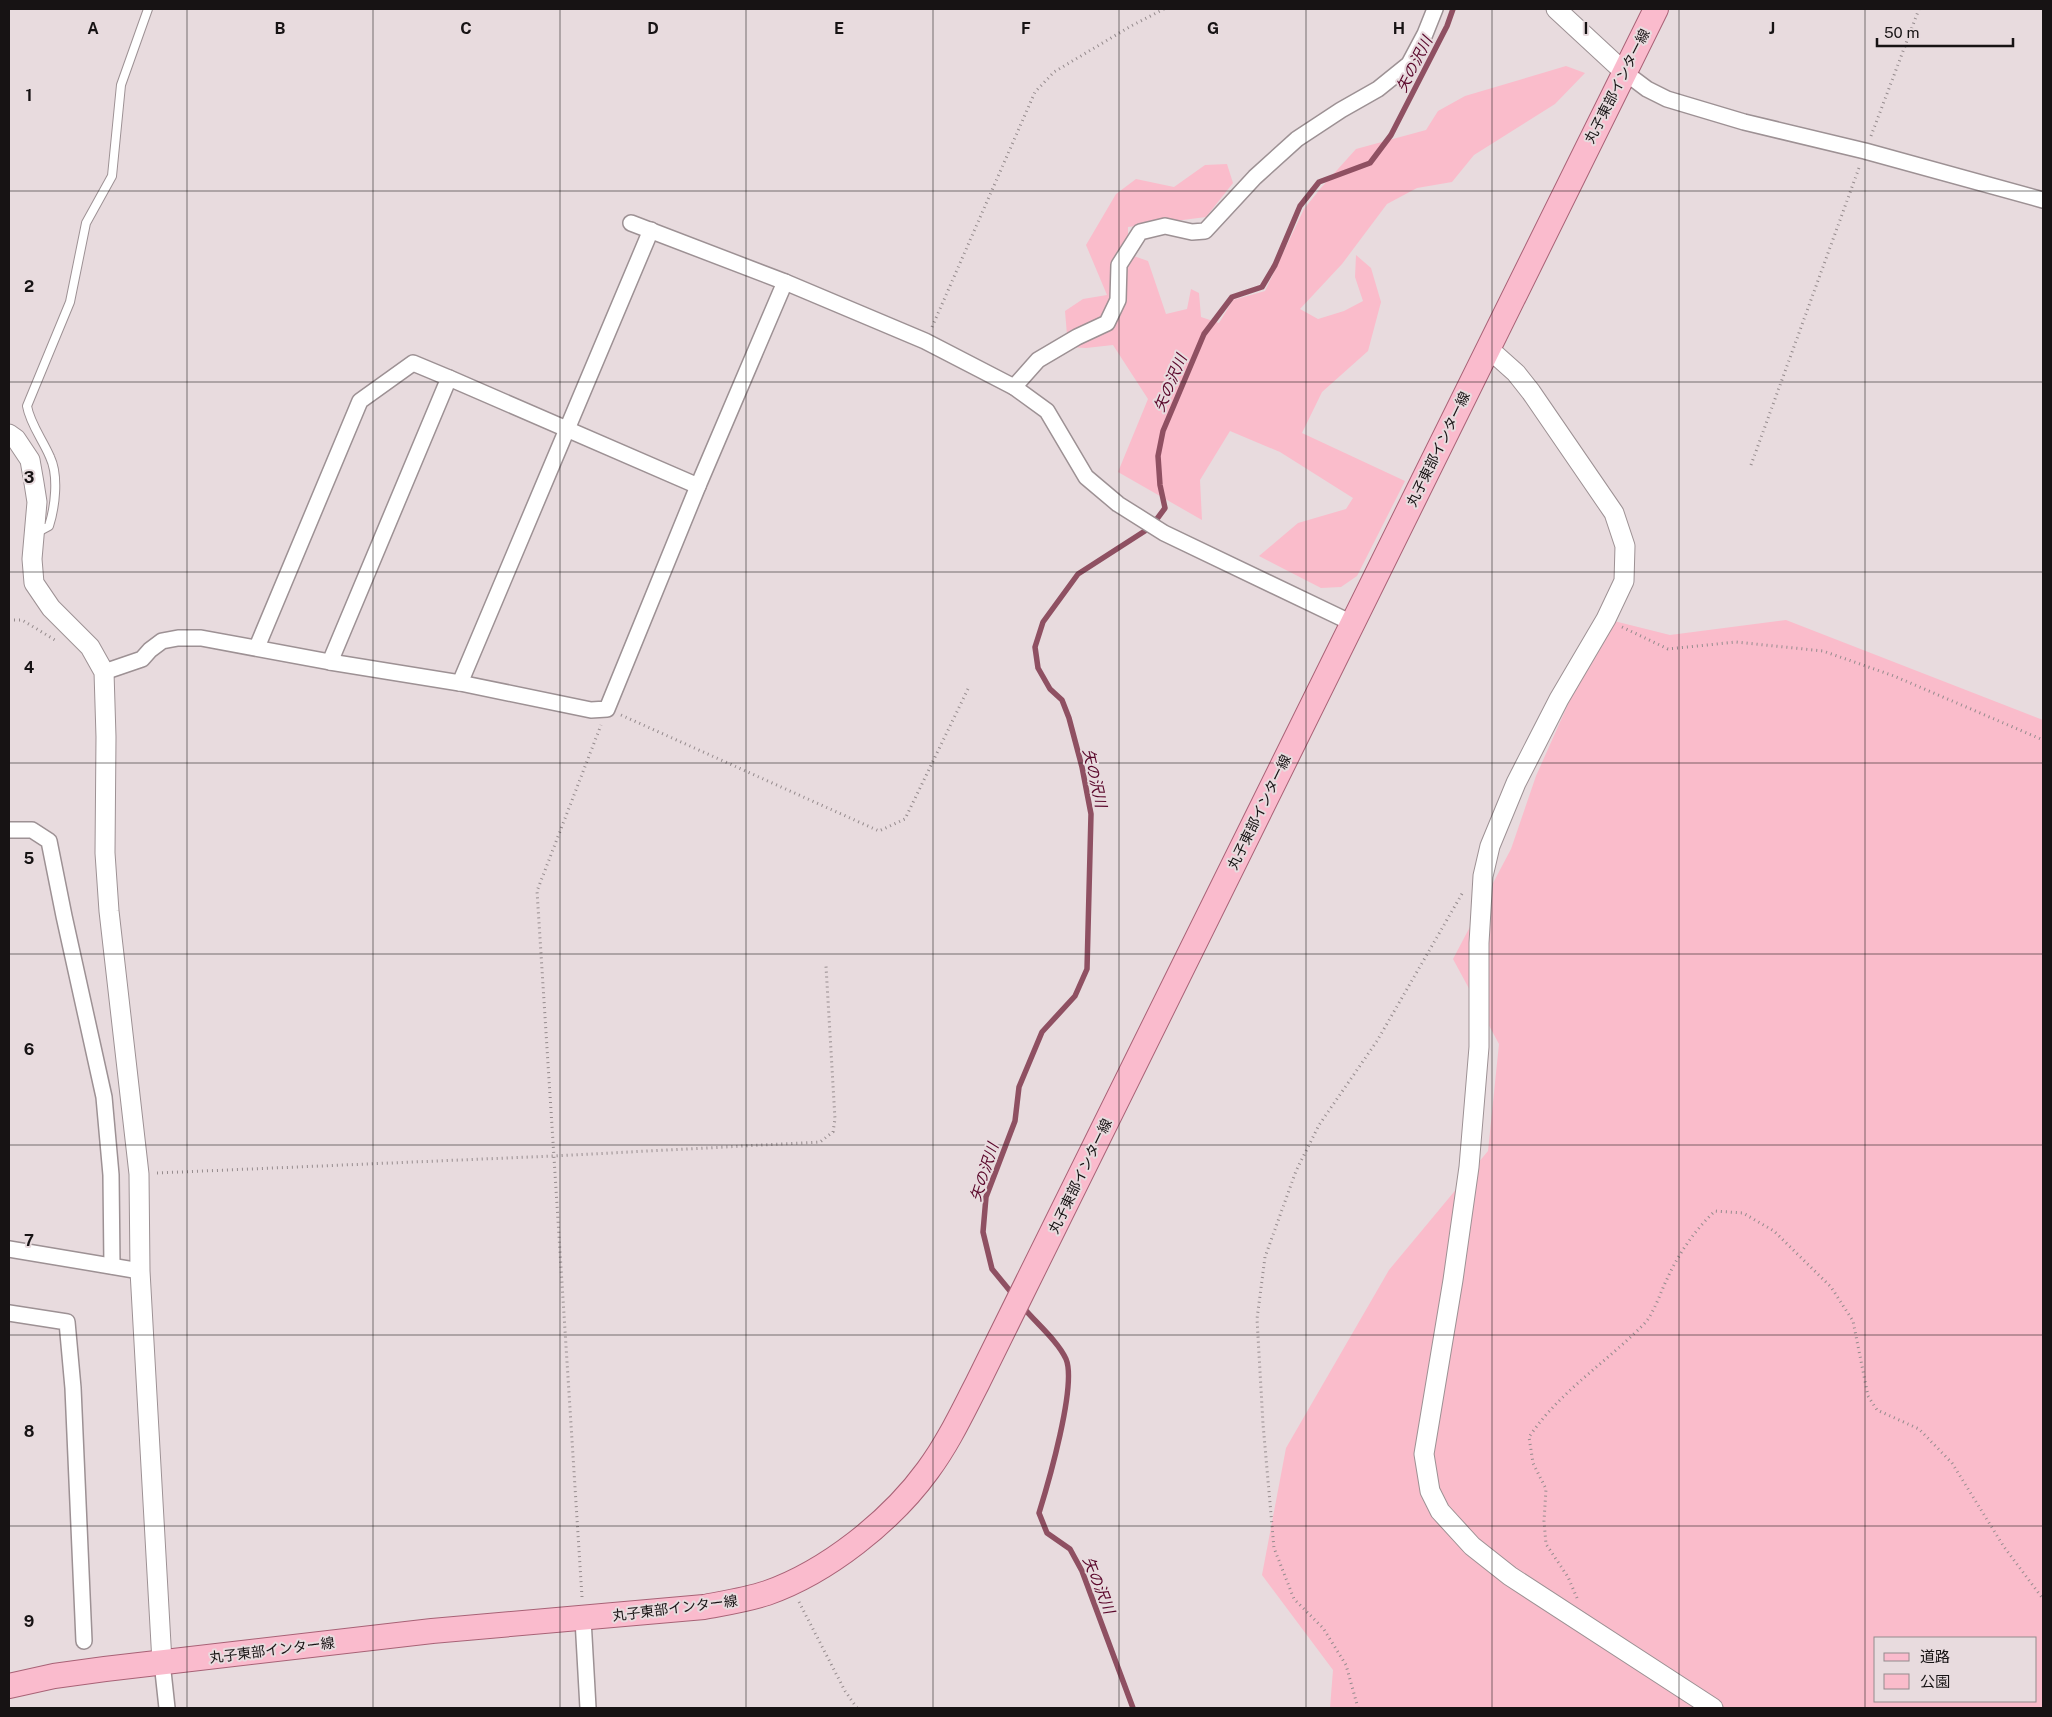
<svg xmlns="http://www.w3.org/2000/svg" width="2052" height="1717" font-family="'Public Sans','Noto Sans JP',sans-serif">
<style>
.green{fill:#fabccb;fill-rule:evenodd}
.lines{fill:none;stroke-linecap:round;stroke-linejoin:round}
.stream{stroke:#8f5062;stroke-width:5.5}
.service-casing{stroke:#9d9194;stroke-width:10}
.minor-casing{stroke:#9d9194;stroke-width:18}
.tertiary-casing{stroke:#9d9194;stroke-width:21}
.primary-casing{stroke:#a86276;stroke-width:26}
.path{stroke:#958b8d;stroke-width:3;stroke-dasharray:1 4;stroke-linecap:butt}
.service{stroke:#fff;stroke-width:8}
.minor{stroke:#fff;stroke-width:15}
.tertiary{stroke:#fff;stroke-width:19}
.primary{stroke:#fabbcd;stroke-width:24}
.grid{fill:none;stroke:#171314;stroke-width:1;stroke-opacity:0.55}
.labels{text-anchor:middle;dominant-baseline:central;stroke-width:4;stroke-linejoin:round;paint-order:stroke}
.street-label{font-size:14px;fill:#171314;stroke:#e8dbde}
.water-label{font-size:15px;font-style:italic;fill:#5a062a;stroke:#e8dbde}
.grid-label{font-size:16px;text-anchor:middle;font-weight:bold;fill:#171314;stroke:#e8dbde;stroke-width:4;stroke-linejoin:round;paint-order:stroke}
</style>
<rect width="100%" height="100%" fill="#e8dbde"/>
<g class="green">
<polygon points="1566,66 1585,73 1555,104 1474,155 1452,182 1417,188 1387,204 1342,264 1300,309 1318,319 1344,311 1363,301 1355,277 1356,255 1371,268 1381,302 1368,351 1322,392 1302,433 1405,481 1357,576 1341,587 1321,588 1259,556 1298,523 1346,509 1353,498 1280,452 1230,431 1200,480 1202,520 1118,472 1148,399 1113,345 1086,348 1068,347 1065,311 1083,299 1107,295 1086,245 1116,194 1136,179 1174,187 1205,165 1227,164 1233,183 1206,217 1128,227 1128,254 1148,261 1166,314 1187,309 1191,289 1199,293 1201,317 1219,323 1233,300 1265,291 1304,209 1320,189 1356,149 1426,130 1438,111 1465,96"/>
<path d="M1606,619L1670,635L1786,620L2043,720V1708H1330L1333,1670L1262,1575L1286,1448L1389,1270L1488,1151L1499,1044L1453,959L1511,849L1536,776ZM1876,1638H2036V1701H1876Z"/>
</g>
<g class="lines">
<g class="stream">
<polyline points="1015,1297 992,1269 983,1232 986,1197 1015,1121 1019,1087 1042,1032 1075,996 1087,969 1091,814 1082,767 1069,718 1062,700 1050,689 1038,668 1035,647 1043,622 1078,574 1151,527 1165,508 1160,485 1158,456 1163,431 1204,334 1232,297 1262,287 1275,265 1300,206 1319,182 1370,163 1391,135 1447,26 1453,9"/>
<path d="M1022,1306C1035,1322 1058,1341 1066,1359C1077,1385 1048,1484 1039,1513L1047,1533L1070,1549L1082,1571L1133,1708"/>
</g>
<g class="service-casing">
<path id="service" d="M36,533L49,526C55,507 59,476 50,457C43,440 30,424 27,406L70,302L86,223L112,176L121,85L148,9"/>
</g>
<g class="minor-casing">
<g id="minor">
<polyline points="1623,71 1647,89 1667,99 1744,122 1865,151 2043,200"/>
<polyline points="631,223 785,282 925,341 1014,387 1038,360 1077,337 1107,323 1118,300 1119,265 1140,232 1165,226 1192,232 1205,231 1255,177 1297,139 1341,110 1378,89 1409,64 1425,34 1435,9"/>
<polyline points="449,378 698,486"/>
<polyline points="1014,387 1047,411 1086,477 1118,504 1164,533 1352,623"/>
<polyline points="257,647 360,401 413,363 449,378 330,662"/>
<polyline points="104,672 142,659 150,650 162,641 178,638 201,638 330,662 460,683 591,710 607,709 698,486 785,282"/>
<polyline points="460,683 651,230"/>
<polyline points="9,830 32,830 49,841 64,916 104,1097 111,1175 112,1266"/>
<polyline points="9,1249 140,1271"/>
<polyline points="9,1313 67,1322 73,1388 84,1641"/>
<polyline points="583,1619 588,1708"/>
<polyline points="162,1662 167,1708"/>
</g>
</g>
<g class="tertiary-casing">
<g id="tertiary">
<polyline points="1556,9 1623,71"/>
<polyline points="1488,348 1516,373 1531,392 1614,513 1625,546 1624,581 1606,619 1559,699 1516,783 1490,846 1483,876 1479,943 1479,1047 1469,1167 1453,1280 1424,1454 1430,1491 1440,1511 1472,1546 1510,1576 1713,1708"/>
<polyline points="9,434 16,439 30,460 34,483 37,502 32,559 34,583 51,608 90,647 104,672 106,737 105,853 109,911 139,1174 140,1271 162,1662"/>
</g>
</g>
<g class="primary-casing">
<path id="primary" d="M9,1686L54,1676L105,1669L432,1631L704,1607C725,1603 746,1600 767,1593C827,1572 891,1521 928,1470C948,1443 962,1413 977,1384L1656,9"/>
</g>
<g class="path">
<polyline points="1871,136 1919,9"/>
<polyline points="932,327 1035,92 1054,72 1131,26 1164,9"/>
<polyline points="1751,465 1860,165"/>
<polyline points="9,620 22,620 55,640"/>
<polyline points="1622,627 1668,649 1736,642 1823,651 1894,676 2043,740"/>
<polyline points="621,715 879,831 905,819 968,689"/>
<polyline points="157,1173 553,1156 820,1142 833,1132 835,1119 826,966"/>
<polyline points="582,1597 537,891 601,725"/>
<path d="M1577,1598L1568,1577L1546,1544L1544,1521L1546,1489L1533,1463L1529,1437C1560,1391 1607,1362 1645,1323C1654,1313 1661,1291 1667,1279C1679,1253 1695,1230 1715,1211L1743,1213L1774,1231L1831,1287L1853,1321L1868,1396L1877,1410L1919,1429L1952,1463L2004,1547L2043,1599"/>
<polyline points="799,1602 845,1691 857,1708"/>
<polyline points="1358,1708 1346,1665 1323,1628 1294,1599 1274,1548 1263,1424 1257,1319 1265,1257 1296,1171 1319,1125 1377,1041 1463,892"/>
</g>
<use href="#service" class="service"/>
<use href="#minor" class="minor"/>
<use href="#tertiary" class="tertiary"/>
<use href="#primary" class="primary"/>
</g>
<path class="grid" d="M187,9V1708M373,9V1708M560,9V1708M746,9V1708M933,9V1708M1119,9V1708M1306,9V1708M1492,9V1708M1679,9V1708M1865,9V1708M9,191H2043M9,382H2043M9,572H2043M9,763H2043M9,954H2043M9,1145H2043M9,1335H2043M9,1526H2043"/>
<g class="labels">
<g class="street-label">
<text transform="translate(1617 86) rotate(-63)">丸子東部インター線</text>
<text transform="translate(1438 449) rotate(-64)">丸子東部インター線</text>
<text transform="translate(1259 812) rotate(-64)">丸子東部インター線</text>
<text transform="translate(1080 1176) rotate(-64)">丸子東部インター線</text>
<text transform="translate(675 1608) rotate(-7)">丸子東部インター線</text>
<text transform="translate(272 1650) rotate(-7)">丸子東部インター線</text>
</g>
<g class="water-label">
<text transform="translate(1414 64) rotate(-63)">矢の沢川</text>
<text transform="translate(1170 383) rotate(-67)">矢の沢川</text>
<text transform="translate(1095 778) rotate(77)">矢の沢川</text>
<text transform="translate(984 1172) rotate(-72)">矢の沢川</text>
<text transform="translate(1099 1585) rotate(68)">矢の沢川</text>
</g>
</g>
<g class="grid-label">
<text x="93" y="34">A</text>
<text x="280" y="34">B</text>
<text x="466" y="34">C</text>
<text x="653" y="34">D</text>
<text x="839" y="34">E</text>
<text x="1026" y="34">F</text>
<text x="1213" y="34">G</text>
<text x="1399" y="34">H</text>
<text x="1586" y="34">I</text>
<text x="1772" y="34">J</text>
<text x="29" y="101">1</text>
<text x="29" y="292">2</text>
<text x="29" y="483">3</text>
<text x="29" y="673">4</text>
<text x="29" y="864">5</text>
<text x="29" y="1055">6</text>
<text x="29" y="1246">7</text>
<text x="29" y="1437">8</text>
<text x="29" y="1627">9</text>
</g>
<rect width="2052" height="1717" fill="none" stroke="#171314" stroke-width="20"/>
<rect x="1874" y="1637" width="162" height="65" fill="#e8dbde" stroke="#948b8d"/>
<rect x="1884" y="1653" width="25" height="8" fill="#fabbcd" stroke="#948b8d"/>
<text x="1920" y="1662" font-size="15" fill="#171314">道路</text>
<rect x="1884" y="1674" width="25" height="15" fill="#fabccb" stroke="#948b8d"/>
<text x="1920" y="1687" font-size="15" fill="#171314">公園</text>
<path d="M1877 38v8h136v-8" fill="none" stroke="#171314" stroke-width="2.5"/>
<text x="1884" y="38" font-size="15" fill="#171314" stroke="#e8dbde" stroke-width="4" paint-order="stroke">50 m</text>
</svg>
